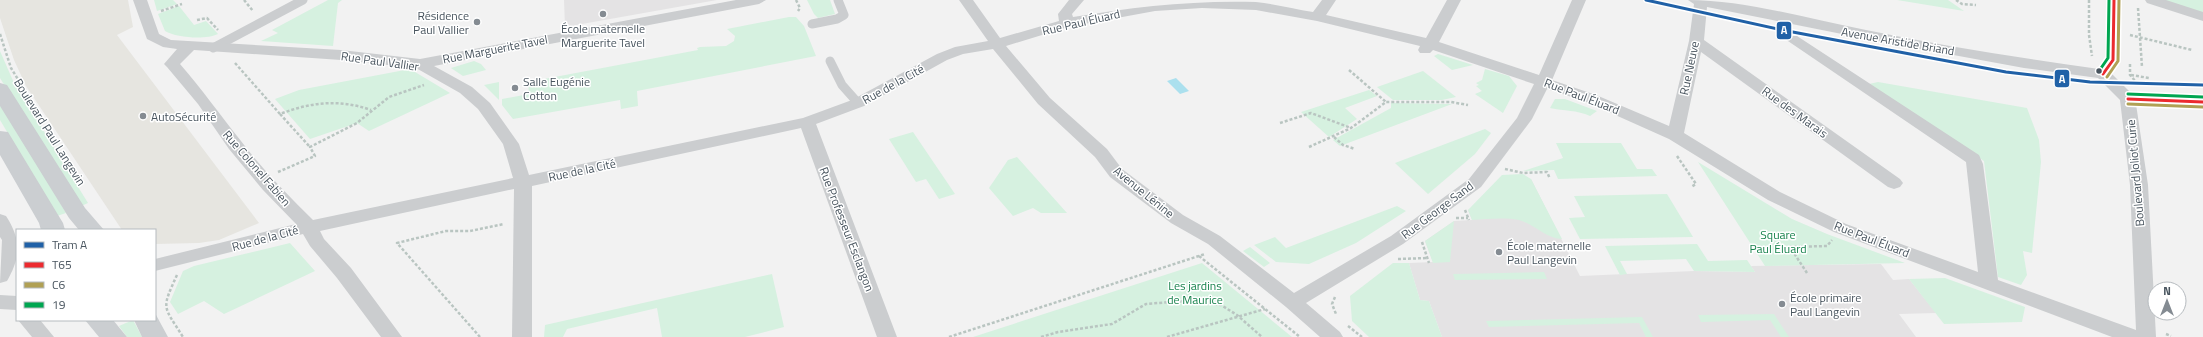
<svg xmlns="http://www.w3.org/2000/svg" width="2203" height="337" font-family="'Titillium Web',sans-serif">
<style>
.commercial{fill:#e6e5e0}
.education{fill:#e4e3e4}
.green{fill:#d6f1e0}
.water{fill:#abe0ee}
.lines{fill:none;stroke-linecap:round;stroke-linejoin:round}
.path{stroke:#b9c5c1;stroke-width:2.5;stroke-dasharray:3 2;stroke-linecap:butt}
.lane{stroke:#cbcdcf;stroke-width:9}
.street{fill:#cbcdcf;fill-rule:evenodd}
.secondary{fill:#cbced1;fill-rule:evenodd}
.bus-1-casing{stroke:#fff;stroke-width:6}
.bus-2-casing{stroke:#fff;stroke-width:6}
.bus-3-casing{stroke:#fff;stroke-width:6}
.bus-1{stroke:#ec2a2f;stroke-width:3}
.bus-2{stroke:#b0a054;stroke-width:3}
.bus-3{stroke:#00a651;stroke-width:3}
.tram-1-casing{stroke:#fff;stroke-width:6}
.tram-1{stroke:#2061a7;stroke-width:3}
.poi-dot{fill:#848b92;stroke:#fff;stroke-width:1.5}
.bus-dot{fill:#48545e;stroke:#fff;stroke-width:1.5}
.labels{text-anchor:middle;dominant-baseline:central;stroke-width:3;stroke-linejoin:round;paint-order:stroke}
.poi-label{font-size:12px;fill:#48545e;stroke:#fff;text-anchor:start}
.street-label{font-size:12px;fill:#48545e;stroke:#fff}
.park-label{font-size:12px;fill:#17824c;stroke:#fff}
.line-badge{stroke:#fff;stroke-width:1.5}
.badge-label{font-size:11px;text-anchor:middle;font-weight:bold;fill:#fff}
</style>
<rect width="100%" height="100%" fill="#f2f2f2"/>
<polygon class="commercial" points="0,0 128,0 133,27 117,35 259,223 219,240 199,243 155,244 155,230 122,230 26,86 14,60 0,18"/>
<g class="education">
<polygon points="564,0 717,0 565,27"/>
<polygon points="1531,179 1580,276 1694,271 1755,272 1751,266 1881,264 1893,280 1909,279 1936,313 1899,314 1916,337 1442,337 1429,301 1420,300 1409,263 1433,262 1425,241 1454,221 1472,220 1468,210"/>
</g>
<g class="green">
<polygon points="154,0 173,0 177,4 157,11"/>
<polygon points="328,0 342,0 338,3 333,46 261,41 278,33 272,30"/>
<polygon points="807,0 830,0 835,14 818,18 814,14"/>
<polygon points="1897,0 1948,0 1964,11"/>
<polygon points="2158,0 2203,0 2203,13"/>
<path d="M179,6L194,25L206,21L218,34C206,40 177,38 165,31L158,14Z"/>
<polygon points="789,17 796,17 804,26 816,56 637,91 638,106 621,109 620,100 513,119 502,105 502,99 529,94 528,82 698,50 697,48 700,47 726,46 734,41 735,36 727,29"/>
<polygon points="0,51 14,83 88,203 79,207 0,78"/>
<polygon points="1438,54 1473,65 1452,70 1434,56"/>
<polygon points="474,61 481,64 486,70 463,76 451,68"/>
<polygon points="410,69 450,93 369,131 357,123 310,139 275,99 299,90"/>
<polygon points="1485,69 1509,76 1517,86 1503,113 1475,94 1482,91 1476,86 1479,85 1476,83 1482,80"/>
<polygon points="1423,71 1456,97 1442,100 1393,100 1377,87"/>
<polygon points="499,82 499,100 484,85"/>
<polygon points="1878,82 2027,108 2039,140 2041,162 2032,253 2023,251 2027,275 2021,285 1998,277 1984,161 1869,84"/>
<polygon points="1369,90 1377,96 1345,108 1357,119 1329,137 1301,112"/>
<path d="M1555,99H1565L1597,111L1590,116C1577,110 1564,111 1550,108Z"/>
<polygon points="0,101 66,213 57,216 0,120"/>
<polygon points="1391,103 1452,104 1340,146 1333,140 1391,108"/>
<polygon points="1485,129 1491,133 1475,154 1428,194 1395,163"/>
<polygon points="913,132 955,194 939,199 926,179 916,182 889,139"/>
<polygon points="1556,143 1621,143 1637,169 1652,169 1657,176 1558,179 1554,170 1523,171 1563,158"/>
<polygon points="1017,157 1067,213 1041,213 1033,208 1013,216 989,188 1008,160"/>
<polygon points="1698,162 1792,219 1827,234 1905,263 1765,266"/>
<path d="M1523,174L1531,179L1562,239C1547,239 1534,224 1519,220C1504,217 1487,219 1472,220L1468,210L1502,175Z"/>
<polygon points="1667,194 1693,237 1580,239 1569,218 1585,217 1574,196"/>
<polygon points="1397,206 1406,211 1356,243 1309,264 1276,262 1254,245 1275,237 1286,248"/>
<polygon points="1454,221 1450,262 1433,263 1425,241"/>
<polygon points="290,243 315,271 224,314 204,301 178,314 170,302 183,271 194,266"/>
<polygon points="1697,244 1708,261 1747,260 1755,272 1694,271 1686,259 1620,261 1627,274 1620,275 1605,246"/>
<polygon points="1250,247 1270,263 1264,267 1243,251"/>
<polygon points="1202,263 1292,337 973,337"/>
<polygon points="1393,263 1409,263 1420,300 1429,301 1442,337 1369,337 1352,321 1350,296"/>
<polygon points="1544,272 1547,279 1455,280 1453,274"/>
<polygon points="772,274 784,327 745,337 662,337 657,308 567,329 563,337 544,337 545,325"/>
<polygon points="1945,278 2025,307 2022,322 1944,324 1909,279"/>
<polygon points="1774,314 1789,337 1781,337 1770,320 1701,322 1698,315"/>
<polygon points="1642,317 1653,337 1646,337 1639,323 1489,327 1486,321"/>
<polygon points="133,320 141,335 142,337 127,337 119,326"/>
</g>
<polygon class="water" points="1176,78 1189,91 1180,94 1167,81"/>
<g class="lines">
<g class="path">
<polyline points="244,0 253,11"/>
<polyline points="796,0 800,8 798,11"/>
<polyline points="1956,0 1962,4 1976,5"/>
<polyline points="2089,0 2089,35 2092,56"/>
<polyline points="2138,8 2142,67"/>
<polyline points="161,11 182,4"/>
<polyline points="197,20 207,18 218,30"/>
<polyline points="0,34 11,68 41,117"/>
<polyline points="2130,35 2192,50"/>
<path d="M235,63L280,114C311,102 340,99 371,110"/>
<polyline points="2130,64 2130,75 2137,83"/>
<polyline points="1349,70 1386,102"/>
<polyline points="2131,75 2149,78"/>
<polyline points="280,114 310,147"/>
<polyline points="1280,123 1311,113 1351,128"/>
<polyline points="1334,137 1343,145 1355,149"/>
<polyline points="1309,147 1351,128 1386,102 1451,102 1468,105"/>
<polyline points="1677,156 1696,184 1691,187"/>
<polyline points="1505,169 1523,173 1547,172 1550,179"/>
<polyline points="278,172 315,156 310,147 357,123 389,97 424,85"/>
<polyline points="1465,210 1469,220"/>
<polyline points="1456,218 1468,218"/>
<polyline points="1422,242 1429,263"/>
<polyline points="1199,256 1300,337"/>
<polyline points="1398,259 1428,258"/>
<polyline points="1807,273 1790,247 1827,246 1832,240"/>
<path d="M177,275C161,310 163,305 183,337"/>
<polyline points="1335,297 1332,304 1336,314"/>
<polyline points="1348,326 1362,337"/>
<polyline points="2166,334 2171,336"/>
<polyline points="480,337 397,243 446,231 470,231 504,224"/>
<polyline points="949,337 1205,254"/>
<polyline points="1041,337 1058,332 1112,324 1146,304 1184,301 1221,305 1237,315 1262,337"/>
<polyline points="1167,337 1265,309"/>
</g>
<g class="lane">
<polyline points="812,24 837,19 844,15 838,0"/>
<polyline points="213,48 303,0"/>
<polyline points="830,61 842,85 858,103"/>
</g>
<g class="street">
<path d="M133,0H147L159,34L171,40L341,50L420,59L736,0H766L759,4L434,66L472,87L490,103L519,144L529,175L803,118L852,100L937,54L955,47L988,41L959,0H973L1000,38L1059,21L1058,14L1069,0H1084L1072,14L1073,17C1133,7 1194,0 1256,2C1275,4 1294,9 1313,12L1322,0H1336L1326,15L1426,38L1447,0H1461L1439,42L1539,75L1572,0H1586L1552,80L1596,95L1669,126L1689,41L1694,4L1688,0C1745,0 1809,19 1866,30C1943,46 2021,58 2099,69L2105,60L2107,0H2121V60L2111,73L2132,94L2203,97V107L2136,104L2148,185L2156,337H2112L1834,232L1768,200L1669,139L1584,101L1547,89L1532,119L1481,187L1403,244L1306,303L1340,332L1343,337H1320L1286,307L1208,244L1171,223L1110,177L1095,157L1038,104L993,49L963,54L947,60L864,106L816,124L897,337H877L801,128L532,186V337H512L514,189L320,231L324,239L351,268L402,337H381L337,278L310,246L303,234L155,271V259L296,224L263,190L229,149L198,104L167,67L164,64L177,49L163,47L147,39ZM1707,7L1872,40L2024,68L2098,78L2120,100L2130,185L2136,330L1998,280L1983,164L1979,155L1797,36H1787L1785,39L1966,162L1978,272L1846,224L1780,192L1684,133L1701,52L1888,187L1894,189L1900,187L1903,183L1900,179L1704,40ZM1202,8L1256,10L1317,21L1420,46L1418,50L1420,53H1430L1433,50L1534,84L1517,118L1469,179L1391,236L1294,293L1220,236L1183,215L1122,169L1107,149L1050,98L1006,46L1068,27L1155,11ZM194,50L341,60L416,68L460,93L478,109L503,144L513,178L313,220C288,195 262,169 241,141C220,115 202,89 180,64Z"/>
<polygon points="2145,0 2166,0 2203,12 2203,21 2147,3"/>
<path d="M0,214L6,216C21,239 21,257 7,281L0,283L2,240L0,237Z"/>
<polygon points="0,295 17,296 17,310 0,309"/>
<polygon points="18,320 40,320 54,337 32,337"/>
</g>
<g class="secondary">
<polygon points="0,83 7,85 85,208 104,230 79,230 69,218 0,106"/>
<polygon points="0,131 8,132 11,137 63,223 65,230 41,230 39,223 0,155"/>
<polygon points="155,313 168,337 142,337 134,320 155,320"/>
<polygon points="85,320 113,320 127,337 99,337"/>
</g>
<g class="bus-1-casing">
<g id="bus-1">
<polyline points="2103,74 2113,60 2114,0"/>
<polyline points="2128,99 2203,102"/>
</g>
</g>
<g class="bus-2-casing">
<g id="bus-2">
<polyline points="2107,77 2118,61 2119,0"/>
<polyline points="2128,104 2203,107"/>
</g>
</g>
<g class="bus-3-casing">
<g id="bus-3">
<polyline points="2099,71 2108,58 2109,0"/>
<polyline points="2128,94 2203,97"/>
</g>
</g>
<use href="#bus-1" class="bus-1"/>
<use href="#bus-2" class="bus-2"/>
<use href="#bus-3" class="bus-3"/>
<g class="tram-1-casing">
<polyline id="tram-1" points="1646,0 1782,30 2006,72 2090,82 2203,85"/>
</g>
<use href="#tram-1" class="tram-1"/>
</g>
<g class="poi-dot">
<circle cx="603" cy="14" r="4"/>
<circle cx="477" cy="22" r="4"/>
<circle cx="515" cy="88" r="4"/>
<circle cx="143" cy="116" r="4"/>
<circle cx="1499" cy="252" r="4"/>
<circle cx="1782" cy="304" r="4"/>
</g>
<circle class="bus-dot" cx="2099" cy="71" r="3.5"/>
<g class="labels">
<g class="poi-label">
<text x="469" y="15" text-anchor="end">Résidence<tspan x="469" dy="14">Paul Vallier</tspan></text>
<text x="603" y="28" text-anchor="middle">École maternelle<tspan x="603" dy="14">Marguerite Tavel</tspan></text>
<text x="523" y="81">Salle Eugénie<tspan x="523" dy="14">Cotton</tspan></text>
<text x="151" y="116">AutoSécurité</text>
<text x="1507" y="245">École maternelle<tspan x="1507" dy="14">Paul Langevin</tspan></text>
<text x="1790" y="297">École primaire<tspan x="1790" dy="14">Paul Langevin</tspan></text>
</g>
<g class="street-label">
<text transform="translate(1081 22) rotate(-13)">Rue Paul Éluard</text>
<text transform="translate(1898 41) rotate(10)">Avenue Aristide Briand</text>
<text transform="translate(495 49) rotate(-11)">Rue Marguerite Tavel</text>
<text transform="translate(380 61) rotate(8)">Rue Paul Vallier</text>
<text transform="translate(1689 68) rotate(-78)">Rue Neuve</text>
<text transform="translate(893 84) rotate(-29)">Rue de la Cité</text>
<text transform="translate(1582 96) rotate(21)">Rue Paul Éluard</text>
<text transform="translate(1795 112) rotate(36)">Rue des Marais</text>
<text transform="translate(50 132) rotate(58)">Boulevard Paul Langevin</text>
<text transform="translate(257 168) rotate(49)">Rue Colonel Fabien</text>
<text transform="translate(582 170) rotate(-12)">Rue de la Cité</text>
<text transform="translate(2135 173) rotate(-95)">Boulevard Joliot Curie</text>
<text transform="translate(1144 192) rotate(39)">Avenue Lénine</text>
<text transform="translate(1437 210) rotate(-37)">Rue George Sand</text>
<text transform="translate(847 229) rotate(69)">Rue Professeur Esclangon</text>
<text transform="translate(265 238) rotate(-15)">Rue de la Cité</text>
<text transform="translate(1872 239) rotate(21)">Rue Paul Éluard</text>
</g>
<g class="park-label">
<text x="1778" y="234">Square<tspan x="1778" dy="14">Paul Éluard</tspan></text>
<text x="1195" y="285">Les jardins<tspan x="1195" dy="14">de Maurice</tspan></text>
</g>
</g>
<g class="line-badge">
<rect x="1776" y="21" width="16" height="19" rx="4" fill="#2061a7"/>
<rect x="2054" y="69" width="16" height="19" rx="4" fill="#2061a7"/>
</g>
<g class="badge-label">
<text x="1784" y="34">A</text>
<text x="2062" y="83">A</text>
</g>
<rect x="16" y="229" width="140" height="92" fill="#ffffff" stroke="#b6bbbf"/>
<rect x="24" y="242" width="20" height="6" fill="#2061a7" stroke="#b6bbbf"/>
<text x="52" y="249" font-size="12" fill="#48545e">Tram A</text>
<rect x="24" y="262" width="20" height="6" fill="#ec2a2f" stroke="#b6bbbf"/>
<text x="52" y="269" font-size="12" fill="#48545e">T65</text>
<rect x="24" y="282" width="20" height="6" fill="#b0a054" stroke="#b6bbbf"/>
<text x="52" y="289" font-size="12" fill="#48545e">C6</text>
<rect x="24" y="302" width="20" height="6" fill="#00a651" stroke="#b6bbbf"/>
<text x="52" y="309" font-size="12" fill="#48545e">19</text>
<g transform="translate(2167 301)"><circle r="19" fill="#ffffff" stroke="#b6bbbf"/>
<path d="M0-3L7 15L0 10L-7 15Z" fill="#848b92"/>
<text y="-6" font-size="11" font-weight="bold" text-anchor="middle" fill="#48545e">N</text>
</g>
</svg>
